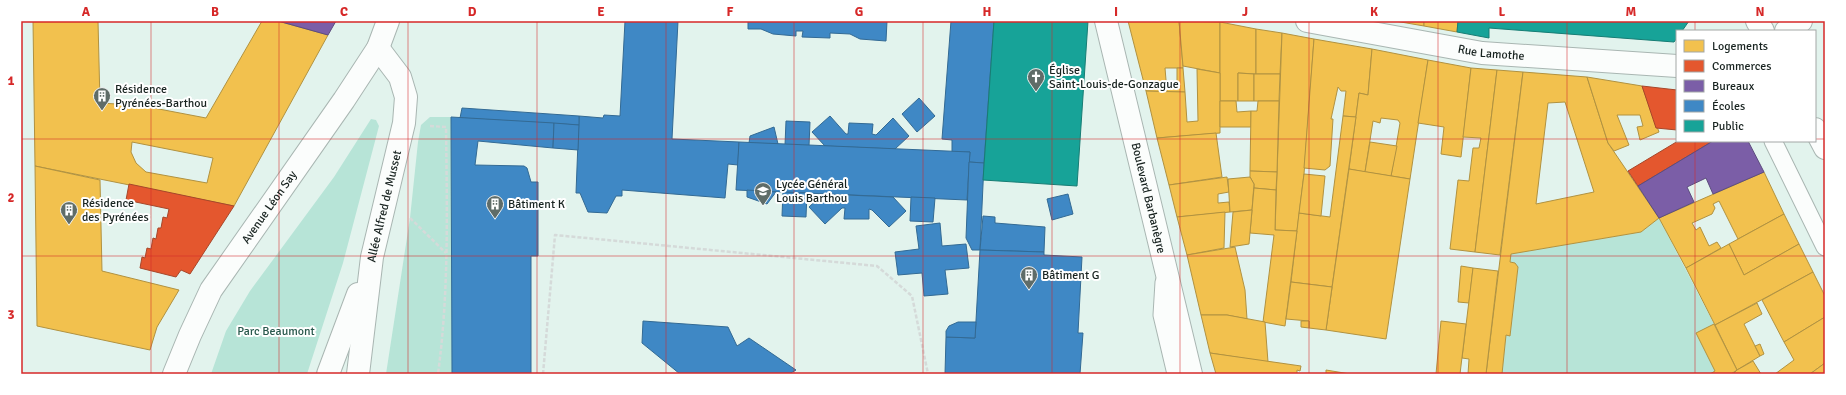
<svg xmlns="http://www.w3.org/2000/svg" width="1846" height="395" font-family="Signika,sans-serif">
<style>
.green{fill:#b7e4d7}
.homes{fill:#f2c14e;stroke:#b19240;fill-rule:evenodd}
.shops{fill:#e4572e;stroke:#a7472a}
.offices{fill:#7b5ea7;stroke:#5d4c7e}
.schools{fill:#3f88c5;stroke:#336a94}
.public{fill:#17a398;stroke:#177d74}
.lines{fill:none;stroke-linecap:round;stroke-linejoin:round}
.service-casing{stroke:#a9b6b2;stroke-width:19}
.pedestrian-casing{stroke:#a9b6b2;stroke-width:24}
.minor-casing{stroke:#a9b6b2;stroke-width:24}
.path{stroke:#d5dad9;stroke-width:2.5;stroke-dasharray:4 2;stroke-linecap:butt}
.service{stroke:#fbfdfc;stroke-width:17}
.pedestrian{stroke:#fbfdfc;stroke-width:22}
.minor{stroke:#fbfdfc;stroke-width:22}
.grid{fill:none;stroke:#d62828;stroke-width:1;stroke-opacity:0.55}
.labels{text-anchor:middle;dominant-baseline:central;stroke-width:4;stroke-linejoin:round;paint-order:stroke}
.street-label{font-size:12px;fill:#182320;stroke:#fff}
.poi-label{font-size:12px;fill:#182320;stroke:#fff;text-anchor:start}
.park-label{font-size:12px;fill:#29584c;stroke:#fff}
.neatline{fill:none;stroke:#d62828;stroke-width:1.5}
.grid-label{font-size:13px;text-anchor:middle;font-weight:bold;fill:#d62828}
</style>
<rect width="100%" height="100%" fill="#e2f3ed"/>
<g class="green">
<polygon points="430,117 451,117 452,374 386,374 410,218 418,142 421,125"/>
<polygon points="371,119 376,120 379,126 343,263 307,374 211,374 226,331 250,291 334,177"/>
<polygon points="1659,218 1714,324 1697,334 1715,371 1710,374 1502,374 1506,335 1510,336 1518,268 1515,263 1510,262 1511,254 1641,232"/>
</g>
<g class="homes">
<path d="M33,21H98L100,103L117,104V101L206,118L262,21H278L328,35L234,206L35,166ZM132,142L213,158L207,183L146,172L136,163L131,152Z"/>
<polygon points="1128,21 1179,21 1183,66 1183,68 1165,68 1167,92 1146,91"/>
<polygon points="1179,21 1220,22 1220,73 1183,66"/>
<polygon points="1395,21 1424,21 1424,26"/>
<polygon points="1424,21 1458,21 1457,32 1424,26"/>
<polygon points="1220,22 1256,29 1256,74 1238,73 1238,101 1220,101"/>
<polygon points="1256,29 1282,33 1280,74 1256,74"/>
<polygon points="1282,33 1314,39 1304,174 1297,231 1275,230"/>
<polygon points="1314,39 1372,49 1368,95 1359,93 1356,117 1343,116 1346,91 1341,91 1338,87 1331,119 1333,119 1330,166 1325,170 1304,168"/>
<polygon points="1372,49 1428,60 1410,179 1391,176 1400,123 1398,120 1381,118 1380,123 1373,121 1365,172 1349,169 1359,93 1368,95"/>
<polygon points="1428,60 1471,68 1461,157 1441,154 1444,127 1418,123"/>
<polygon points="1177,68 1183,68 1185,92 1167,92 1166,83 1177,82"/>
<polygon points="1471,68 1497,70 1475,252 1450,249 1458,180 1469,181 1473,148 1479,148 1481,138 1463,137"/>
<polygon points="1197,69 1220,73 1220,133 1157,138 1146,91 1185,92 1187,122 1198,121"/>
<polygon points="1497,70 1523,72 1500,255 1475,252"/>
<path d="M1523,72L1587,77L1608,143L1659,218L1641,232L1511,254L1510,262L1515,263L1518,267L1510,336L1506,335L1502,374H1486ZM1565,102L1594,192L1536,204L1548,103Z"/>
<polygon points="1238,73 1254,74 1254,101 1238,101"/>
<polygon points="1254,74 1280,74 1279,101 1254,101"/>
<polygon points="1587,77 1642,86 1659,132 1640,140 1637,127 1643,126 1640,115 1617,115 1629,145 1614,151 1608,143"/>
<polygon points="1220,101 1236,101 1237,112 1251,111 1251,127 1220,127"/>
<polygon points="1258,101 1279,101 1277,172 1250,171 1251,111 1257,111"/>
<polygon points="1343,116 1356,117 1332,287 1291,282 1299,213 1330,217"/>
<polygon points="1216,133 1222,177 1169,185 1157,138"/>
<polygon points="1370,142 1397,146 1391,176 1365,172"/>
<polygon points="35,166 100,180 102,271 179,290 157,327 150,350 37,326"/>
<polygon points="1349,169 1410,179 1386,339 1326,330"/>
<polygon points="1250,171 1277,172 1276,190 1254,188 1254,184 1250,177"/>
<polygon points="1764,172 1784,214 1738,239 1719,201 1713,204 1715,208 1712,214 1692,223 1696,230 1700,227 1709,246 1717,242 1721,248 1686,268 1659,218"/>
<polygon points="1304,174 1325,176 1321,216 1299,213"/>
<polygon points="1227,177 1229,192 1218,194 1218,203 1229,202 1230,212 1177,217 1169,185"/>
<polygon points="1250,177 1254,184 1252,210 1230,212 1228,179"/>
<polygon points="1254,188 1276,190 1275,230 1297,231 1285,326 1263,322 1274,235 1250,233"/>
<polygon points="1252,210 1249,244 1230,247 1233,212"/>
<polygon points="1225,212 1224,248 1187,255 1177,217"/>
<polygon points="1784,214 1799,244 1744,275 1729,244"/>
<polygon points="1729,244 1744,275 1799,244 1813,272 1715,325 1686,268"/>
<polygon points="1235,247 1245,290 1247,319 1227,315 1201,315 1187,255"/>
<polygon points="1461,266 1473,268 1469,303 1458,302"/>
<polygon points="1473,268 1498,271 1486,374 1468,374 1469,359 1462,358"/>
<polygon points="1813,272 1825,296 1825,317 1784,342 1762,300"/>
<polygon points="1291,282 1332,287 1326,330 1309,328 1309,321 1286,319"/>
<polygon points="1757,303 1762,314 1744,324 1760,356 1737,370 1715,325"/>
<polygon points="1201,315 1227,315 1265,322 1268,362 1210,353"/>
<polygon points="1825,317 1825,363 1810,374 1775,374 1794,360 1784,342"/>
<polygon points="1301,321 1309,321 1309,328 1301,327"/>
<polygon points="1441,321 1466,324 1460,374 1436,374"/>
<polygon points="1714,324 1737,370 1731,374 1710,374 1715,371 1696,333"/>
<polygon points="1760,344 1764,354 1760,356 1755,346"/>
<polygon points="1210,353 1301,366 1300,371 1297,370 1297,374 1216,374"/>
<polygon points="1753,361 1761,374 1733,374 1737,370"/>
<polygon points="1825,363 1825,374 1810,374"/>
<polygon points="1326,370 1350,374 1326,374"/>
</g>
<g class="shops">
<polygon points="1642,86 1677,90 1677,130 1656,128"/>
<polygon points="1678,141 1713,141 1638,186 1628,171"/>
<polygon points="129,184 234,206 190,274 181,270 176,277 140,268 142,257 145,258 147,248 151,249 153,238 156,239 158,228 161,228 163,217 167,218 169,209 126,200"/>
</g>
<g class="offices">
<polygon points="278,21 336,21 328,35"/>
<polygon points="1713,141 1748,141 1764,172 1713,194 1706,178 1687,187 1694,202 1659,218 1638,186"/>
</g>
<g class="schools">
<polygon points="625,21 678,21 672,139 739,142 738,165 728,164 725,198 622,190 622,196 616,196 607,213 588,212 580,193 576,193 579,116 603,118 604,115 620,116"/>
<polygon points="748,21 887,21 886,41 860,39 850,34 830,33 830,38 802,37 803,31 796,31 796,36 773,34 761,29 748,29"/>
<polygon points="951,21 994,21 984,163 969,162 970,152 952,152 952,140 942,139"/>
<polygon points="919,98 935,116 917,132 902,114"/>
<polygon points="462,108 579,116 579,125 460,118"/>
<polygon points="830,116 846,134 848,134 849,123 873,124 872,134 876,135 893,118 909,136 895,149 825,146 812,132"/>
<polygon points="451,117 554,123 553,148 478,141 475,165 524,166 527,168 531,182 538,182 538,256 531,256 531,374 452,374"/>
<polygon points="786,121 810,122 809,146 785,145"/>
<polygon points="554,123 579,125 578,150 553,148"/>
<polygon points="774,127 778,144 749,143 750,136"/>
<polygon points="739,142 970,152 967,200 736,190"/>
<polygon points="969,162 984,163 980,250 972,250 966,238"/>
<polygon points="747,190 762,191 776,192 767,204 747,197"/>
<polygon points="783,192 807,193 806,217 782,216"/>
<polygon points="823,194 893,197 906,211 889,227 872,210 869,209 869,219 844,219 845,208 842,208 825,224 809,207"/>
<polygon points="1068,194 1073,214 1052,220 1047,199"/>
<polygon points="911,197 935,198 933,222 910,221"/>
<polygon points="983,216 995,217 995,223 1045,227 1044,252 980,250"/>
<polygon points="940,223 942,246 966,244 969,268 945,270 948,294 924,296 922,273 898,275 895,252 919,249 916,226"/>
<polygon points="980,250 1044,252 1044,255 1082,257 1078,333 1083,333 1080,374 945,374 946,337 975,338"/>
<polygon points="643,321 728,327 737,346 749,338 796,370 789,374 680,374 642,343"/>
<polygon points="958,322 976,322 975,338 946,337 946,331 949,326"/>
</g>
<g class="public">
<polygon points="994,21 1088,21 1077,186 983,180"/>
<polygon points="1458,21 1689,21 1682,31 1677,31 1677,38 1674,42 1489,28 1489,38 1457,32"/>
</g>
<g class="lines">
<g class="service-casing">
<g id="service">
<polyline points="1773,141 1825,247"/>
<polyline points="1164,282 1162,315 1176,374"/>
</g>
</g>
<g class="pedestrian-casing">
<g id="pedestrian">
<path id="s1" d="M1307,21L1482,53L1677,66"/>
</g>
</g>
<g class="minor-casing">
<g id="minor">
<path id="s2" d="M1106,21L1191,374"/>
<polyline points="1757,21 1763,31"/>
<polyline points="1786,31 1801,21"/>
<polyline points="1815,129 1825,148"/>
<path id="s3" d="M174,374L190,335L211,290L344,100L378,48L388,21"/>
<polyline points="328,374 358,294"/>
<path id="s4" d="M358,374L372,257L404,123L406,97L400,77L378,48"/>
</g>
</g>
<g class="path">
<path d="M430,126L446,127C447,210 449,292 438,374"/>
<polyline points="410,218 446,253"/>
<polyline points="543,374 555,235 877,266 912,296 928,374"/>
</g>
<use href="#service" class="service"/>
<use href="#pedestrian" class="pedestrian"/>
<use href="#minor" class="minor"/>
</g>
<path class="grid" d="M151,21V374M279,21V374M408,21V374M537,21V374M666,21V374M794,21V374M923,21V374M1052,21V374M1180,21V374M1309,21V374M1438,21V374M1567,21V374M1695,21V31M21,139H1677M1815,139H1825M1695,141V374M21,256H1825"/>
<defs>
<g id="church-pin" transform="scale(0.9)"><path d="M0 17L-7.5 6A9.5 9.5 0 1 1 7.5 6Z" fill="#5f6c68" stroke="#fff"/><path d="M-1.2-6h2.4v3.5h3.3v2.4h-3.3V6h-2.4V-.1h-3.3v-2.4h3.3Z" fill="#fff"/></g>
<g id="building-pin" transform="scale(0.9)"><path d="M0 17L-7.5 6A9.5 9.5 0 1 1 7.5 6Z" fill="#5f6c68" stroke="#fff"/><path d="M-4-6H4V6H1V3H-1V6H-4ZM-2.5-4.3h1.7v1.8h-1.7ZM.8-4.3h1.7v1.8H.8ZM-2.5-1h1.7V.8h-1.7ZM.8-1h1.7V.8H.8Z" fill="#fff"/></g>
<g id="school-pin" transform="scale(0.9)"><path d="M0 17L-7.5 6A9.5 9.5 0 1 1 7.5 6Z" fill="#5f6c68" stroke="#fff"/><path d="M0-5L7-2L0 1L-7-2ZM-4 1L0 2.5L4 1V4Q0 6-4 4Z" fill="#fff"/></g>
</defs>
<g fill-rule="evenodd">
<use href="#church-pin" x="1036" y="77"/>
<use href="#building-pin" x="102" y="96"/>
<use href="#school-pin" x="763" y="191"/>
<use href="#building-pin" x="495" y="204"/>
<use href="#building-pin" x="69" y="210"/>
<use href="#building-pin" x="1029" y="275"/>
</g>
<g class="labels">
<g class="street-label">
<text stroke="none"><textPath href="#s1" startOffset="187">Rue Lamothe</textPath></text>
<text stroke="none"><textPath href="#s2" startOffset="182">Boulevard Barbanègre</textPath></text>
<text stroke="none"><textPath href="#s3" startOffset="193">Avenue Léon Say</textPath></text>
<text stroke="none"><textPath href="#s4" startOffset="170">Allée Alfred de Musset</textPath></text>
</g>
<g class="poi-label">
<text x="1049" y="70">Église<tspan x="1049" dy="14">Saint-Louis-de-Gonzague</tspan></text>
<text x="115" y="89">Résidence<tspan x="115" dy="14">Pyrénées-Barthou</tspan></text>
<text x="776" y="184">Lycée Général<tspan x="776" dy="14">Louis Barthou</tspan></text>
<text x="82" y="203">Résidence<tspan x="82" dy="14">des Pyrénées</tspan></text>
<text x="508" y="204">Bâtiment K</text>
<text x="1042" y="275">Bâtiment G</text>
</g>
<g class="park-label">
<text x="276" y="331">Parc Beaumont</text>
</g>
</g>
<rect width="1846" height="395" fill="none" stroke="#ffffff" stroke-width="44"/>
<rect x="1676" y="30" width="140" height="112" fill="#ffffff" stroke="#a3a7a6"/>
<rect x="1684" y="40" width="20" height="12" fill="#f2c14e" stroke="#a3a7a6"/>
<text x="1712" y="50" font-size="12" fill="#182320">Logements</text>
<rect x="1684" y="60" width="20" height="12" fill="#e4572e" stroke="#a3a7a6"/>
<text x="1712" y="70" font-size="12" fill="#182320">Commerces</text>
<rect x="1684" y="80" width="20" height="12" fill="#7b5ea7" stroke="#a3a7a6"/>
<text x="1712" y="90" font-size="12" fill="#182320">Bureaux</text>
<rect x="1684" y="100" width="20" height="12" fill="#3f88c5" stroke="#a3a7a6"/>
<text x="1712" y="110" font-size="12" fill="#182320">Écoles</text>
<rect x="1684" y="120" width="20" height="12" fill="#17a398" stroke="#a3a7a6"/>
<text x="1712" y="130" font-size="12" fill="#182320">Public</text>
<rect x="22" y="22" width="1802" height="351" class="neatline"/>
<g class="grid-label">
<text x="86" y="16">A</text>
<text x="215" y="16">B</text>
<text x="344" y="16">C</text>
<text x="472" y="16">D</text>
<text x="601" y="16">E</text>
<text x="730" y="16">F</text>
<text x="859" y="16">G</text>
<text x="987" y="16">H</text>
<text x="1116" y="16">I</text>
<text x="1245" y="16">J</text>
<text x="1374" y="16">K</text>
<text x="1502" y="16">L</text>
<text x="1631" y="16">M</text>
<text x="1760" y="16">N</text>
<text x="11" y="85">1</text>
<text x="11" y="202">2</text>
<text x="11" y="319">3</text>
</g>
</svg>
